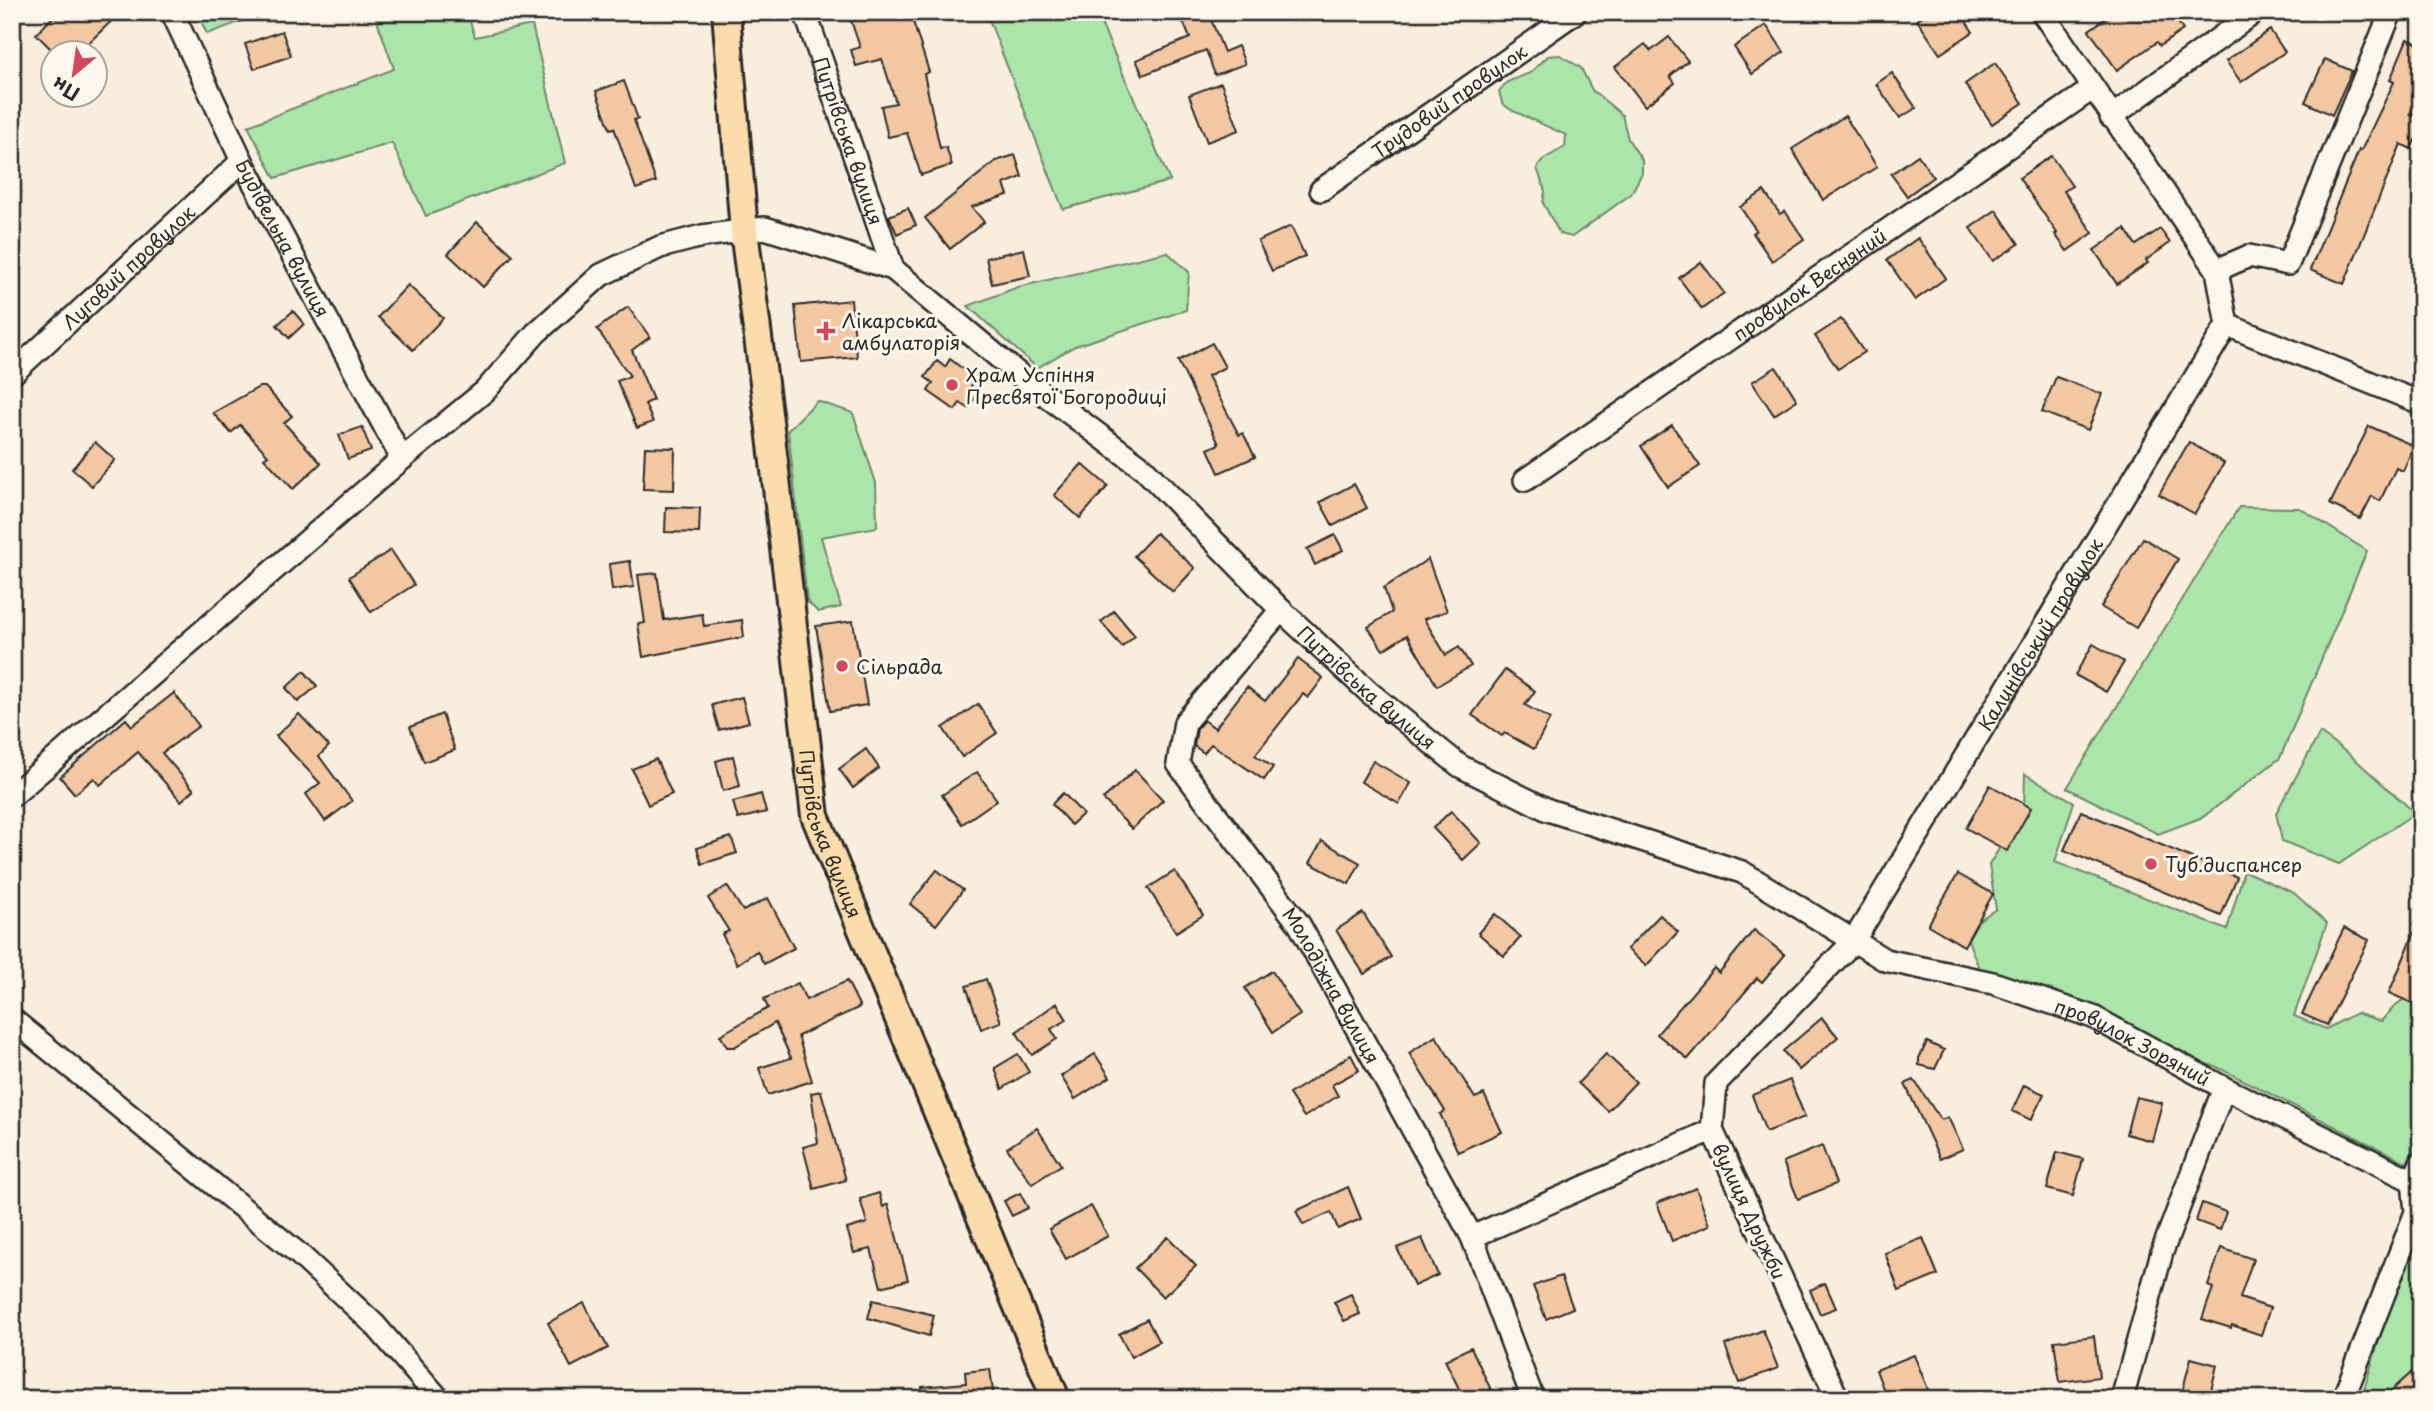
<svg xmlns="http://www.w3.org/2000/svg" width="2433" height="1411" font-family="'Playpen Sans',sans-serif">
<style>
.green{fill:#ace5a9;stroke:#6c886a;stroke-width:2}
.building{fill:#f2c7a1;stroke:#2b2b2b;stroke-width:2}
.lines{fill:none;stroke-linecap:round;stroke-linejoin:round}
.minor-casing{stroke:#2b2b2b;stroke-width:26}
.major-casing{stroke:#2b2b2b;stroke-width:32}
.minor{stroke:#fbf7ec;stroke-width:21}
.major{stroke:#fddcac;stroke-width:26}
.poi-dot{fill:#d1495b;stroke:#fbf7ec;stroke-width:2.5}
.labels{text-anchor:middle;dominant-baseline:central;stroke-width:6;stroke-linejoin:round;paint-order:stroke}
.street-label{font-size:19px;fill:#2b2b2b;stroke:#fbf7ec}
.poi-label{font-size:19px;fill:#2b2b2b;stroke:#fbf7ec;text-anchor:start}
</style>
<rect width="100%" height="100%" fill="#f9eddd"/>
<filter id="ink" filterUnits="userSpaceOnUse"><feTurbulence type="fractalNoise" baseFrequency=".0143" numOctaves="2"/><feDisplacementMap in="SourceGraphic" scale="14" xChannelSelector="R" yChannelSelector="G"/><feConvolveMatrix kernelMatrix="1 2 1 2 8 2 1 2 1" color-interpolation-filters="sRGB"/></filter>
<g filter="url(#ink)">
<g class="green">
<polygon points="197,12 266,12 207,34"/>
<polygon points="374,12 467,12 475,37 532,25 565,163 426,216 392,143 275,178 248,126 394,69"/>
<polygon points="986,12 1096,12 1170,181 1063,209"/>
<polygon points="1560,55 1581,68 1592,90 1622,115 1628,139 1642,160 1642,173 1631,194 1572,237 1560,234 1543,203 1545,191 1537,168 1544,159 1565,147 1566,135 1511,110 1502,103 1499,91 1507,82 1530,73 1548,56"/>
<polygon points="1167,252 1189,272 1186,310 1075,346 1037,368 968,306 1018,287"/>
<polygon points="817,401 853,413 876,483 877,527 821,537 841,607 818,612 807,601 788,430"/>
<polygon points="2239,507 2300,508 2367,551 2280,758 2203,817 2158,834 2067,788"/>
<polygon points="2320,733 2349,754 2415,813 2339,864 2282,841 2276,813"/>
<polygon points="2025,774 2074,802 2055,862 2227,930 2244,871 2294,893 2327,923 2294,1016 2326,1029 2356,1013 2381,1021 2396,1005 2421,986 2421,1132 2407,1163 2217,1067 2200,1062 2094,1011 1979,968 1964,930 1996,909 1989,865 2024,808"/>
<polygon points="2421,1204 2421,1399 2361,1399"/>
</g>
<g class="building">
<polygon points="58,12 121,12 79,52 54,52 36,34"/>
<polygon points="848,12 883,12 886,18 910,12 929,72 924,74 940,148 946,147 952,165 921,175 907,133 888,137 881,106 896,103 882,59 856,66 851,50 860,47"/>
<polygon points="1179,12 1208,12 1224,52 1238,46 1245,64 1215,75 1206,50 1143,75 1136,60 1190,38"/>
<polygon points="1928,12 1960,12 1973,32 1940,54 1917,20"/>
<polygon points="2115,12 2171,12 2183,30 2160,46 2157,42 2117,70 2089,30"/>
<polygon points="1766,25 1784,52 1752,74 1734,47"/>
<polygon points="2270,30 2285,52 2241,82 2226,61"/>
<polygon points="282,31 291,56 254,69 245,44"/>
<polygon points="1669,37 1688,61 1670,76 1675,83 1645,106 1615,67 1645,44 1651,51"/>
<polygon points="2407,39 2421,45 2421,88 2410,114 2421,119 2421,128 2411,149 2401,144 2344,284 2310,270 2359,150 2361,151 2394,82 2390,80"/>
<polygon points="2325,59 2352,71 2332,115 2305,102"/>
<polygon points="1995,63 2023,103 1992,124 1965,84"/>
<polygon points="1892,73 1916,108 1900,118 1876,84"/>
<polygon points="624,81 638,119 634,120 656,182 636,189 614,128 610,129 596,91"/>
<polygon points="1221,83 1239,130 1207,142 1189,95"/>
<polygon points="1845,116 1877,167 1823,200 1792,149"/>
<polygon points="1015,155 1022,177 1004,184 1008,195 972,207 984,222 950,249 925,218 996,161"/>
<polygon points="1918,155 1933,177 1907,196 1891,174"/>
<polygon points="2051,156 2072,186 2064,191 2093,233 2067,251 2055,234 2057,233 2019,178"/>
<polygon points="1764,191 1780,214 1785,211 1804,239 1772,261 1753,233 1756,230 1740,207"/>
<polygon points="908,208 916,225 897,234 889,216"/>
<polygon points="1996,210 2019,244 1993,261 1970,228"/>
<polygon points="477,222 513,255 483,287 448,254"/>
<polygon points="1291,226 1305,256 1272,271 1258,241"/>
<polygon points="2125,229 2136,245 2160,229 2170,243 2146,260 2148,263 2117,284 2094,250"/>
<polygon points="1918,238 1946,278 1915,300 1887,260"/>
<polygon points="1024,249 1030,276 992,284 986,258"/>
<polygon points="1701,262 1724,293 1702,309 1679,278"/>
<polygon points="408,285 443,318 413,350 378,317"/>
<polygon points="851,300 857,357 801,362 795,306"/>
<polygon points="628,307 650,337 632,350 653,400 645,404 653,422 637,428 617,381 630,376 597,329"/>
<polygon points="293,311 304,324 289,338 277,325"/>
<polygon points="1841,319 1864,352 1838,369 1815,336"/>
<polygon points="1212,343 1225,367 1208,376 1239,435 1243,433 1255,457 1219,473 1208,449 1219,444 1178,361"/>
<polygon points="950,359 976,379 970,388 978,394 968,408 960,403 955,410 928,391 933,383 925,377 937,361 945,367"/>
<polygon points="1776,367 1797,400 1774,415 1752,382"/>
<polygon points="2056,377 2102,394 2088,430 2042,412"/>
<polygon points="259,387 265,387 292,416 284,423 321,463 293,489 264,458 268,455 240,425 231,433 213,413"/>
<polygon points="1672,425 1700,466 1668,487 1641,446"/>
<polygon points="2369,426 2414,446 2403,471 2396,468 2380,501 2372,496 2360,519 2330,504"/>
<polygon points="362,427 371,451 348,459 339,435"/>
<polygon points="95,442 115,460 92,486 72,469"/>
<polygon points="2189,442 2224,463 2195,514 2159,494"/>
<polygon points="645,447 675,448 674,490 643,489"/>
<polygon points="1082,464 1108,486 1080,518 1054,495"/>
<polygon points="1354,484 1367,508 1333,526 1320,502"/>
<polygon points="666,507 700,508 699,533 665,532"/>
<polygon points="1156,533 1195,568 1173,592 1134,556"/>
<polygon points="1335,535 1343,550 1315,565 1307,549"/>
<polygon points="2143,538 2178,559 2136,628 2101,607"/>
<polygon points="391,550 414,585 371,612 349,577"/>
<polygon points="1428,559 1447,611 1424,619 1446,655 1459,647 1471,666 1437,686 1407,635 1383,650 1368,627 1392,612 1384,588"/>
<polygon points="630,561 634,587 612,590 609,564"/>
<polygon points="657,573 664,620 702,614 704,626 742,620 744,637 643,657 638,624 645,623 638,575"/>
<polygon points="1114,611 1135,636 1122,647 1101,622"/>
<polygon points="853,621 867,705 830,711 816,626"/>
<polygon points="2093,644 2124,662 2106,692 2075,675"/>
<polygon points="1298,659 1323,678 1308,698 1303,694 1255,755 1273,767 1264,780 1211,744 1204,753 1194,746 1197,728 1204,720 1215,728 1247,687 1265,701"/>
<polygon points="1505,670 1535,691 1525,705 1550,719 1534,749 1505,733 1502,736 1472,715"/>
<polygon points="304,671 317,686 298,702 286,688"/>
<polygon points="174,693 199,726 162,753 194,790 181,801 138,752 100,785 94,778 75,794 60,777 126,719 132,726"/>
<polygon points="742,697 749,722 719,730 712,705"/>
<polygon points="978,704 997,733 962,757 943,728"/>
<polygon points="299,714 329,746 319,756 352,801 325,821 306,794 320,783 276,736"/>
<polygon points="442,714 455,750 424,762 410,727"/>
<polygon points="866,749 879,768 853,788 839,769"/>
<polygon points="733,756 740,786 723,791 716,761"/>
<polygon points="656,759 672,794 648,805 632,769"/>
<polygon points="1373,761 1411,783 1399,804 1361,782"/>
<polygon points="1135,770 1163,800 1132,829 1103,799"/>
<polygon points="977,772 997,800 962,824 942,795"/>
<polygon points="1990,785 2031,808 2007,851 1966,828"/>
<polygon points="1063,793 1083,814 1071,825 1052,804"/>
<polygon points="761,794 766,812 738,819 733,802"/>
<polygon points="1451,811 1481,843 1463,860 1433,828"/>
<polygon points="2081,811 2237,877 2221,916 2064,850"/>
<polygon points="731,837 737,853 702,864 697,848"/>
<polygon points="1322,841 1360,863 1349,884 1310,863"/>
<polygon points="937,870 963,890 936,925 910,904"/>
<polygon points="1175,871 1203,915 1176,932 1148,888"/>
<polygon points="1958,874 1993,894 1964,946 1928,925"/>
<polygon points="727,886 743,911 768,898 794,948 764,964 757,951 737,964 722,934 729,931 708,898"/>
<polygon points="1363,913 1391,957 1364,974 1336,930"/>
<polygon points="1495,914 1521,937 1504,956 1478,933"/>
<polygon points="1660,915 1678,932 1646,966 1627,949"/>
<polygon points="2421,917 2421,988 2414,1004 2389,993"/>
<polygon points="2344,928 2369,940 2327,1025 2302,1014"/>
<polygon points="1754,930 1785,955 1762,982 1757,978 1688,1059 1657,1034 1714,968 1719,973"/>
<polygon points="1272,971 1300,1015 1273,1032 1245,988"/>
<polygon points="986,979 1001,1022 981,1029 966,986"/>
<polygon points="847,981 860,1007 798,1036 812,1081 768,1095 759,1068 791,1058 775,1023 734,1047 727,1047 720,1035 768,1008 764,999 798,983 806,1000"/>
<polygon points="1057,1003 1067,1020 1051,1029 1057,1039 1032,1055 1016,1032"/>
<polygon points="1822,1018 1838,1037 1799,1070 1783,1051"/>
<polygon points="1436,1036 1475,1098 1484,1094 1502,1132 1458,1152 1440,1114 1445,1111 1409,1053"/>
<polygon points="1927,1042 1944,1050 1935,1069 1919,1065 1919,1058"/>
<polygon points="1018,1054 1029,1072 1002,1089 995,1068"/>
<polygon points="1095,1054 1110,1077 1075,1099 1061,1076"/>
<polygon points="1606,1054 1636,1082 1608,1111 1578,1083"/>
<polygon points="1351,1055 1359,1070 1332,1085 1338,1096 1304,1117 1289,1094"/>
<polygon points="1790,1080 1805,1117 1766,1132 1752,1095"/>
<polygon points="1914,1080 1941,1120 1948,1117 1963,1149 1940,1159 1905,1084"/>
<polygon points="2024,1085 2044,1094 2031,1120 2012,1111"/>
<polygon points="821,1091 846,1180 814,1189 803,1147 818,1143 811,1093"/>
<polygon points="2136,1097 2162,1103 2152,1141 2126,1134"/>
<polygon points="1037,1128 1061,1165 1032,1184 1007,1148"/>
<polygon points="1822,1146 1836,1184 1798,1199 1783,1162"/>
<polygon points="2057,1152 2083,1159 2073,1196 2047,1189"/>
<polygon points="1348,1187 1361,1219 1338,1229 1331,1212 1303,1225 1296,1211"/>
<polygon points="1696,1188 1710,1225 1672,1241 1657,1203"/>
<polygon points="879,1193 883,1207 888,1204 908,1280 881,1287 871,1249 854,1253 847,1229 867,1223 860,1199"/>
<polygon points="1020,1193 1028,1208 1012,1216 1004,1201"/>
<polygon points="2202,1203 2226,1212 2220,1230 2196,1221"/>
<polygon points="1091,1206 1108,1236 1066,1259 1049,1229"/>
<polygon points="1168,1237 1196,1266 1163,1297 1135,1268"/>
<polygon points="1422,1238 1438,1275 1414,1286 1397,1248"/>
<polygon points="1923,1238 1938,1275 1899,1291 1885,1253"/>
<polygon points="2221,1248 2253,1259 2240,1298 2270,1308 2261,1335 2232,1325 2231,1328 2202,1319 2213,1288 2208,1286"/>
<polygon points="1561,1276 1573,1308 1546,1319 1533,1286"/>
<polygon points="1825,1283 1836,1308 1820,1314 1810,1290"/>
<polygon points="1351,1294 1360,1314 1344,1321 1334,1302"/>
<polygon points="873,1300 934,1315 929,1336 868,1318"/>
<polygon points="584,1303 608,1348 571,1367 548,1323"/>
<polygon points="1147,1319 1159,1342 1131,1357 1119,1334"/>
<polygon points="1763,1330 1778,1368 1739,1383 1725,1345"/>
<polygon points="2094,1336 2099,1377 2060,1382 2054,1341"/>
<polygon points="1471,1347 1491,1390 1474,1399 1464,1399 1445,1360"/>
<polygon points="1914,1355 1932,1399 1887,1399 1876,1370"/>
<polygon points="2191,1358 2217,1365 2209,1399 2193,1399 2181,1396"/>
<polygon points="2421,1364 2421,1399 2382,1399"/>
<polygon points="990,1369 994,1399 923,1399 922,1387 966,1383 965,1372"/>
</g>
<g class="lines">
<g class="minor-casing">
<g id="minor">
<path id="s1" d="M172,12L242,161L402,459"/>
<path id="s2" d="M805,12L893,269"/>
<polyline points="2042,12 2217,270 2227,325"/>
<polyline points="2111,117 2255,12"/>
<path id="s3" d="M1321,190L1576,12"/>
<polyline points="2217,270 2249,256 2288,264 2391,12"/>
<polyline points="2227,325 2421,403"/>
<path id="s4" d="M12,374L242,161"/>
<path id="s5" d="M1525,480L2092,89"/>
<path id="s6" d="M1281,610L1185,722L1178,764L1299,924L1472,1237L1533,1399"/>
<path id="s7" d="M12,796L402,459L485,391L536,333L601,275L660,247L702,236L765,228L893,269L1028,382L1143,468L1281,610L1370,693L1460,766L1548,810L1742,872L1885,960L1993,983L2093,1017L2224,1088L2162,1252L2122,1399"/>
<polyline points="12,1019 300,1255 375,1325 439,1399"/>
<polyline points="2224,1088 2413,1181"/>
<polyline points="1472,1237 1712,1130"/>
<path id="s8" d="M1838,1399L1712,1130L1716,1083L1853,942L2227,325"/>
<polyline points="2343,1399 2416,1212 2413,1181 2421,1163"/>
</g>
</g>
<g class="major-casing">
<g id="major">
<path id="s9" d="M726,12L744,231L771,436L815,816L1056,1399"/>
</g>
</g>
<use href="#minor" class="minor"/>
<use href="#major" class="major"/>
</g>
</g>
<g class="poi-dot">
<path d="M822.5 320.5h7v7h7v7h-7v7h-7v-7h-7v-7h7z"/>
<circle cx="952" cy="385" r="7"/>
<circle cx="842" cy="666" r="7"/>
<circle cx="2151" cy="864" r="7"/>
</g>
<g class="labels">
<g class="street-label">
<text stroke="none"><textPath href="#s3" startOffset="156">Трудовий провулок</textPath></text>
<text stroke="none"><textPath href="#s2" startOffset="136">Путрівська вулиця</textPath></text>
<text stroke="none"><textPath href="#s1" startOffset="252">Будівельна вулиця</textPath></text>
<text stroke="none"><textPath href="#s4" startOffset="158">Луговий провулок</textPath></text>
<text stroke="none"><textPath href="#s5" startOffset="345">провулок Весняний</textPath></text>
<text stroke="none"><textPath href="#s8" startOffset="901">Калинівський провулок</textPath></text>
<text stroke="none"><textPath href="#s7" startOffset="1727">Путрівська вулиця</textPath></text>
<text stroke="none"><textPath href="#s9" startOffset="830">Путрівська вулиця</textPath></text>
<text stroke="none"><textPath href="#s6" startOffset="460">Молодіжна вулиця</textPath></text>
<text stroke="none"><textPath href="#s7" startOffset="2581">провулок Зоряний</textPath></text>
<text transform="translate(1750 1211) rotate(65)">вулиця Дружби</text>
</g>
<g class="poi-label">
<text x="842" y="320">Лікарська<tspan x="842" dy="22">амбулаторія</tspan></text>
<text x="966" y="374">Храм Успіння<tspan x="966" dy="22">Пресвятої Богородиці</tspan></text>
<text x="856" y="666">Сільрада</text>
<text x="2165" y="864">Туб.диспансер</text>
</g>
</g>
<rect width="2433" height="1411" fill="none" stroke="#fbf7ec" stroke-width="42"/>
<rect x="21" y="21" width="2391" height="1369" fill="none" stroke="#2b2b2b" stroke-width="2.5" filter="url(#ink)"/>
<g transform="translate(74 74) rotate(209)"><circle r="33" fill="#fbf7ec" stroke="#a8a59f" stroke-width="2"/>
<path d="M0-5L12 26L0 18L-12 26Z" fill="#d1495b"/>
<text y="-10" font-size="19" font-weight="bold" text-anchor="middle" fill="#2b2b2b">Пн</text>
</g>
</svg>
